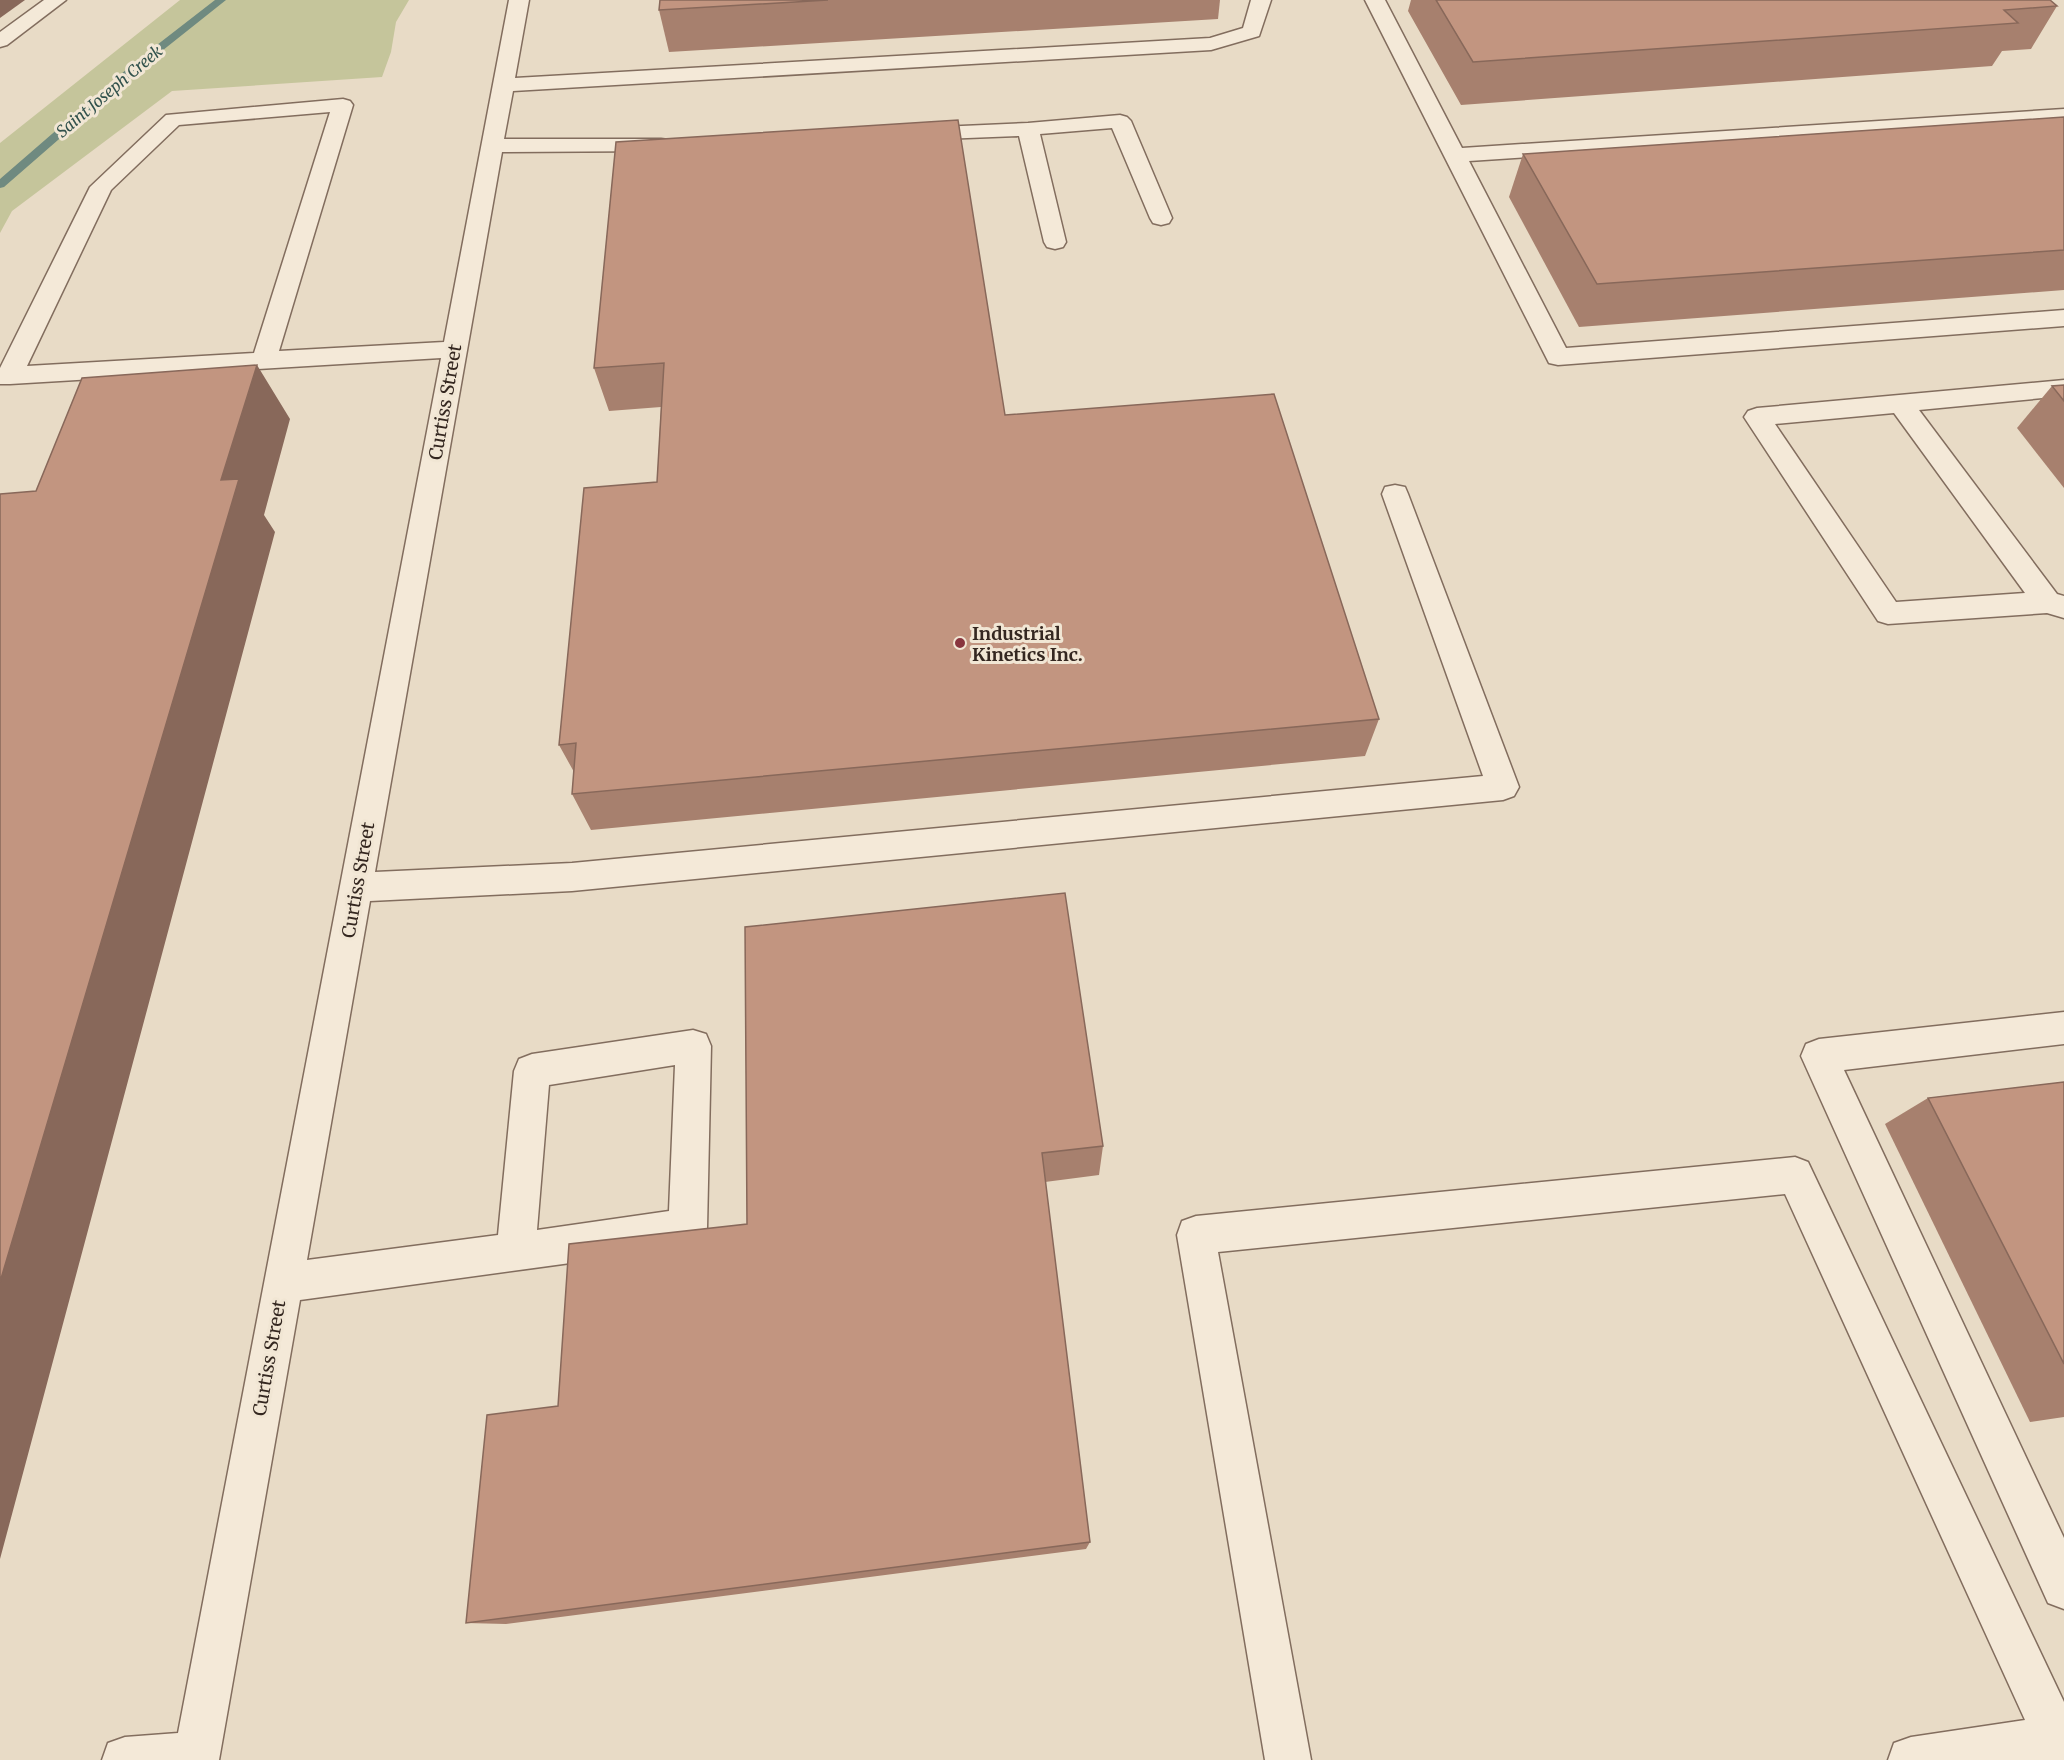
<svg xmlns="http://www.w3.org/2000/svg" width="2064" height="1760" font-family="Merriweather,serif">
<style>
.green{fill:#c5c59b}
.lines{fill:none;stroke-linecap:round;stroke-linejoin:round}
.stream{fill:#6f8a80;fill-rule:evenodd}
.minor-casing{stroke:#826d5e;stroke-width:3}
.minor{fill:#f4e9d8;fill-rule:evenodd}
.wall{fill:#a7806e}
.shaded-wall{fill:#88685a}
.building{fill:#c29580;stroke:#88685a;stroke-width:1.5}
.poi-dot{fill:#89353e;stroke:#f1e6d4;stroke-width:2}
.labels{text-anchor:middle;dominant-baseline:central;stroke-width:6;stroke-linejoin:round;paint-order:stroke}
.far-water-label{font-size:16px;font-style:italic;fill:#31514c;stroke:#f1e6d4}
.street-label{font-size:18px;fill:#342720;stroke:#f1e6d4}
.poi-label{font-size:18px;font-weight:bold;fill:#342720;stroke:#f1e6d4;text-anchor:start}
</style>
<rect width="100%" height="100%" fill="#e8dbc6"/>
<polygon class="green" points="180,0 409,0 396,22 391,52 382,77 172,91 12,211 0,233 0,143"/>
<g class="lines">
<polygon class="stream" points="215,0 226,0 143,66 4,187 0,188 0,179 135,62"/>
<g class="minor-casing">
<g id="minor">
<polygon points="44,0 66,0 7,45 0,47 0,32"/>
<path d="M509,0H529L515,78L1210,38L1243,28L1251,0H1271L1259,36L1211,50L513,91L504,139H661L669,140L672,145L669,150L661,151L502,152L375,872L572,863L1483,776L1382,494L1385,487L1395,485L1405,487L1408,494L1519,787L1514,796L1503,800L572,891L370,901L307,1260L498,1235L514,1071L519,1059L532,1054L693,1030L706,1034L711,1046L707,1228L702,1242L688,1247L300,1300L219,1760H102L108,1743L125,1737L178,1733L441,358L10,384H0V368L90,187L166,115L343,99L350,101L353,105L279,351L444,342ZM330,112L254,353L27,366L111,190L179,125ZM675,1065L669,1211L537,1230L549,1085Z"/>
<polygon points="1365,0 1385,0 1462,148 2064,109 2064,121 1469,161 1566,348 2064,310 2064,326 1558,365 1549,363"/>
<polygon points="1120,115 1127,117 1131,121 1172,218 1169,223 1161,225 1153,223 1150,218 1112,128 1040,134 1066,242 1063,247 1055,249 1047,247 1044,242 1019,136 917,140 909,139 906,134 909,129 917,128 1028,123"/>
<path d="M2064,380V396L1919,410L2057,594L2064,596V618L2047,613L1888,624L1878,621L1744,417L1748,411L1757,408ZM1894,413L2025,593L1896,602L1775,424Z"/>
<polygon points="2064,1012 2064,1044 1844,1070 2064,1538 2064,1609 2048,1603 1801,1056 1806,1044 1819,1039"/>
<polygon points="1795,1157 1808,1162 2064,1702 2064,1760 1888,1760 1894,1743 1911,1737 2025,1720 1785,1194 1218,1252 1311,1760 1265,1760 1177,1235 1182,1221 1196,1216"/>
</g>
</g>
<use href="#minor" class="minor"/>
</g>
<g class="wall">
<polygon points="660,0 1220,0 1218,19 669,52 659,10"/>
<polygon points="1411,0 2050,0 2057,6 2031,49 2002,51 1992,66 1461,105 1408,11"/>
<polygon points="2064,117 2064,290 1579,327 1509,197 1523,154"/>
<polygon points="616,142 1005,415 1379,719 1365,756 591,830 572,794 574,772 559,745 657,482 661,407 609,411 594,368"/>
<polygon points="2064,385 2064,488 2017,428 2052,386"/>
<polygon points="745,927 1103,1146 1099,1175 1045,1182 1090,1542 1086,1549 506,1624 466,1623 558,1406 747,1224"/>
<polygon points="2064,1082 2064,1417 2030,1422 1885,1124 1928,1098"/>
</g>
<g class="shaded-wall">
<polygon points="0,0 25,0 0,18"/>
<polygon points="257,365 290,419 264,515 275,532 0,1559 0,1282 221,480"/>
</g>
<g class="building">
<polygon points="660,0 828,0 659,10"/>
<polygon points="1436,0 2050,0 2057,6 2004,10 2018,23 1473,62"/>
<polygon points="2064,117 2064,250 1597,284 1523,154"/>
<polygon points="958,120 1005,415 1274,394 1379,719 572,794 576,743 559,745 584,488 657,482 664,363 594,368 616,142"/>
<polygon points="257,365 221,480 239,479 0,1282 0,494 36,491 82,378"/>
<polygon points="2064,385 2064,401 2052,386"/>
<polygon points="1065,893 1103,1146 1042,1153 1090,1542 466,1623 487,1415 558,1406 569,1244 747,1224 745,927"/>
<polygon points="2064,1082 2064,1364 1928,1098"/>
</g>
<circle class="poi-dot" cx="960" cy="643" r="6"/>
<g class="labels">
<g class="far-water-label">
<text transform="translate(109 91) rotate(-40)">Saint Joseph Creek</text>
</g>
<g class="street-label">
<text transform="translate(445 402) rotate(-80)">Curtiss Street</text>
<text transform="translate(358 880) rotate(-80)">Curtiss Street</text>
<text transform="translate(269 1358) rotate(-80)">Curtiss Street</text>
</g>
<g class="poi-label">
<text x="972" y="633">Industrial<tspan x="972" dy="21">Kinetics Inc.</tspan></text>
</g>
</g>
</svg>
